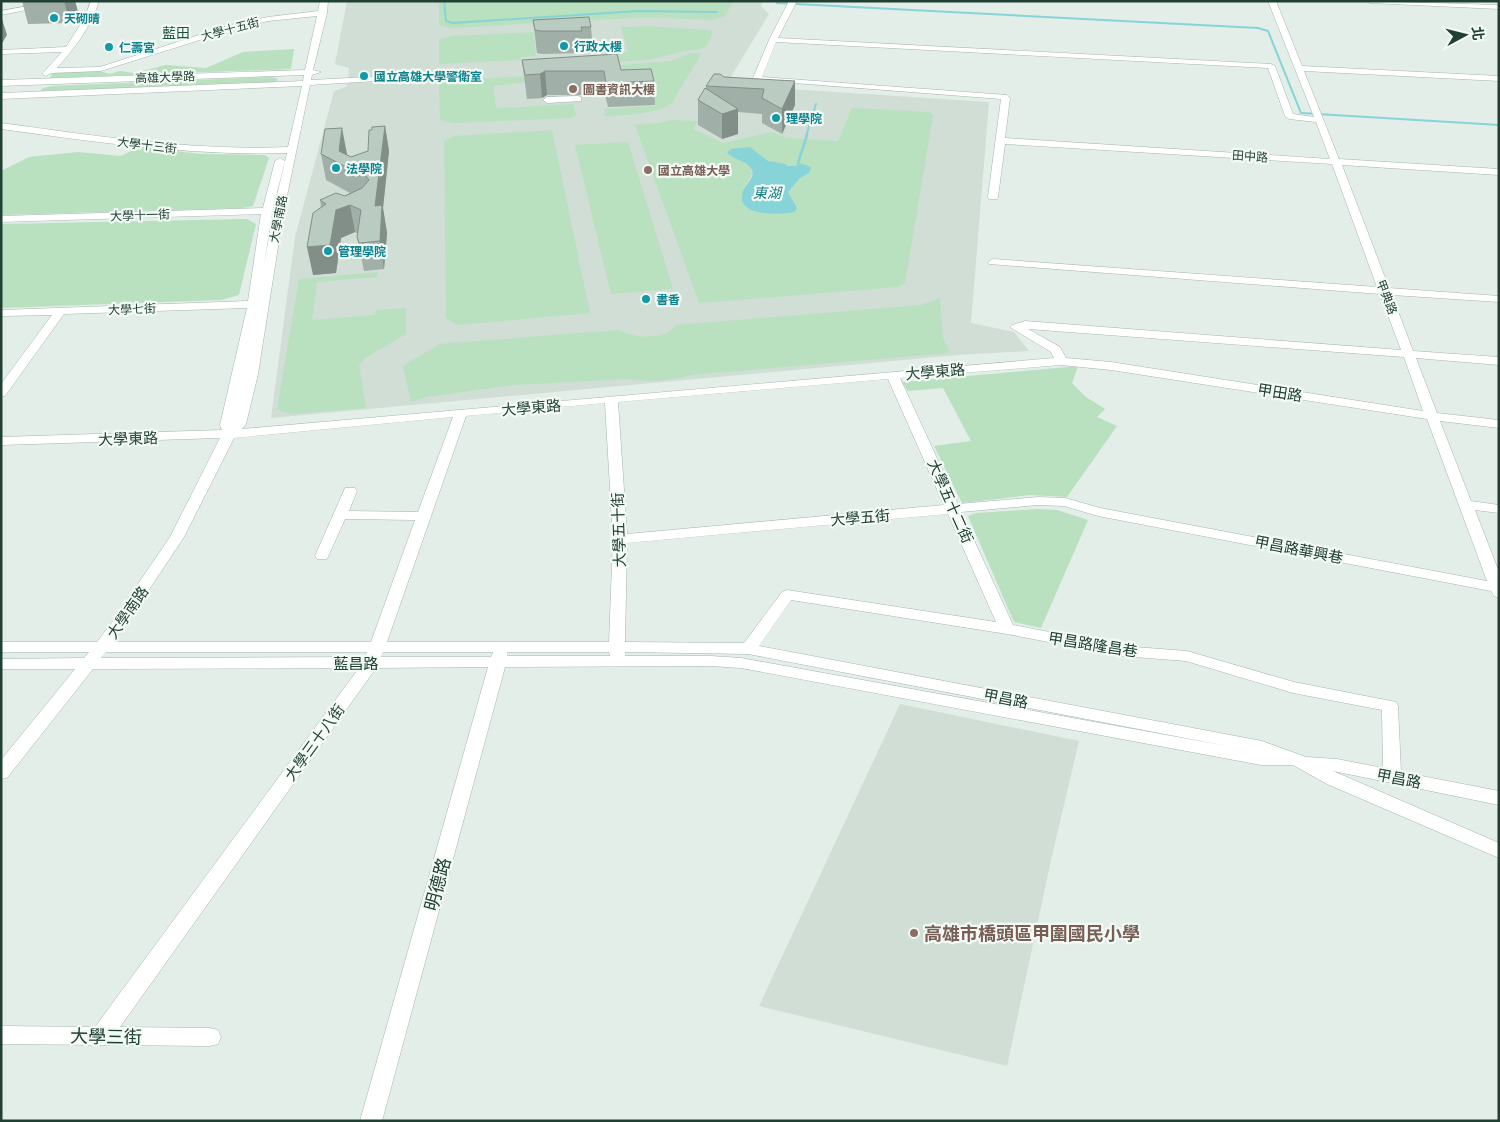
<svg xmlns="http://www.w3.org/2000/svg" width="1500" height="1122" font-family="Lato,'Noto Sans TC',sans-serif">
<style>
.built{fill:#d0ded6}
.green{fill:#b9e0bf;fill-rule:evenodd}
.water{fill:#86d4d7}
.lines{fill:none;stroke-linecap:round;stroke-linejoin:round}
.stream-far1{stroke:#86d4d7;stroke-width:2}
.stream{stroke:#86d4d7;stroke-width:2.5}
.minor-casing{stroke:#a4b6ae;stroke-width:1}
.minor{fill:#fff;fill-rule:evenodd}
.wall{fill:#a0afa7}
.shaded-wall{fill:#828f88}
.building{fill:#baccc2;stroke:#828f88}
.culture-dot{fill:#0f9aa8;stroke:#f3faf5;stroke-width:2}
.education-dot{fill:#8d6e63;stroke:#f3faf5;stroke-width:2}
.labels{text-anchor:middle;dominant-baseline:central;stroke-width:4.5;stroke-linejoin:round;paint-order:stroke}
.far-culture-label{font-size:12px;font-weight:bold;fill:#0d838f;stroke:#f3faf5;text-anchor:start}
.far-street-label{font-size:12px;fill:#204034;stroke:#f3faf5}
.far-education-label{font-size:12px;font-weight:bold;fill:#785e54;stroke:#f3faf5;text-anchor:start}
.far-neighbourhood-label{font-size:14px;fill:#1a543f;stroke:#f3faf5}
.far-water-label{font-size:14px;font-style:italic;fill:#157d82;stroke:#f3faf5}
.street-label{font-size:15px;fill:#204034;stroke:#f3faf5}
.near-street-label{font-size:18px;fill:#204034;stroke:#f3faf5}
.near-education-label{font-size:18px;font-weight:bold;fill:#785e54;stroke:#f3faf5;text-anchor:start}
</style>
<rect width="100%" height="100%" fill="#e2eee7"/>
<g class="built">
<polygon points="347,1 763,1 761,6 769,14 726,85 989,102 971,323 1014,332 1029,351 958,355 271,418 295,237 334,91 346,87 348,81 349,68 335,64"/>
<polygon points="900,704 1079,741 1051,860 1007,1066 759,1006"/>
</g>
<g class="green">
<polygon points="439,1 734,1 724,17 712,20 648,17 450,28 439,25"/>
<polygon points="649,26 707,30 713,32 706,47 700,49 683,51 650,60 611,62 609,53 628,52 621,27"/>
<polygon points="533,32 536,56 521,57 520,60 439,64 439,40 452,36"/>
<polygon points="294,49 291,69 50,78 53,73 58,72 99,71 110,74 120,71 134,73 166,65 206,68 243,52"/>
<path d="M691,53L701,54L671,104C651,115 627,115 605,116L604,109L656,106L653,91L612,66L671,61Z"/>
<polygon points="528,76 529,82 493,86 496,108 573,104 576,115 569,118 453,123 440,120 439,81"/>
<polygon points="268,77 276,78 278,80 273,83 40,91 43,88 52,86"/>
<path d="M852,108L929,112L933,115L905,283L899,287L699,303L635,125L659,123L671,120L698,121L693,129L723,143L772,132L786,138L838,141ZM754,150L768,161L786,164L787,166H796L798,163L806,165L810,168L809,173L800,178L788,192L797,208L743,189C758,167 753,165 729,156Z"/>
<polygon points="552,130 590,313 458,325 446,318 444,141 454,136"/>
<polygon points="628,142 673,289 611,294 575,145"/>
<polygon points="139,147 201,154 265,155 269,158 253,206 243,208 1,215 1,171 29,157 78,152 121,156"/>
<polygon points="247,219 256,224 239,295 221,300 1,308 1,224"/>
<polygon points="378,272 377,277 317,282 312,320 375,315 376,310 406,308 406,334 365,358 359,365 366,408 290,414 277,409 299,279"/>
<path d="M940,298L943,338L950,353L691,375C670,381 650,382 628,379L514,385L426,397L411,402L403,366L439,344L618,330C633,338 666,341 676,325L921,305Z"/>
<polygon points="1078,366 1072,383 1086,397 1105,409 1097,417 1117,426 1067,497 1030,495 962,503 934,446 971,441 943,388 908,391 902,382"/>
<polygon points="1038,509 1057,510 1088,520 1041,628 1014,622 968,516 976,513"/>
</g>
<path class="water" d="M750,147L768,161L786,164L787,166H796L798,163L806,165L811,168L809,173L800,178L788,192L797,208L794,212C779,215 734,217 743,191C746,184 755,178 752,170C747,159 732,161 727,152L731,149Z"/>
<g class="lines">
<g class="stream-far1">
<polyline points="444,1 446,21 453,23 638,11 717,12"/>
<polyline points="778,1 777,3 1258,28 1268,31 1301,113 1499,125"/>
<polyline points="806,136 816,104"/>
</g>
<polyline class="stream" points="798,163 807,135"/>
<g class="minor-casing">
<g id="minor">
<polygon points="55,1 72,1 1,15 1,11"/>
<path d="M91,1H99C91,27 74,49 57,68L100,67L230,25L268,17L318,11L320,1H328L327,13L313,70L321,72L312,75L311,80L426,74L430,76L426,78L310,85L283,215L258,374L246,424L242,429L1054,358L1051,352L1010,327L1012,325L1025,321L1401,350L1380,294L989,264L988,262L993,259L1377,287L1332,164L1005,144L998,197L997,199H989L988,197L1001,99L754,80L753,78L769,40L789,1H797L778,38L1271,64L1275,66L1293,114L1314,117L1268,1H1276L1302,66L1499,76V81L1304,71L1339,159L1499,169V175L1342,165L1389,288L1499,296V302L1392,295L1413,351L1499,357V365L1416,358L1437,413L1499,420V428L1440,421L1471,501L1499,505V513L1475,510L1499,572V598L1494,596L1491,591L1098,516L1064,506L1038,505L961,512L1013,625L1121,646L1187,651L1294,682L1396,702L1398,706L1401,772L1499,791V805L1333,771L1499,843V858L1327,784L1293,765H1261L741,668L711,666L505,667L382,1121H360L488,667L376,668L120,1027L210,1028L218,1030L221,1037L218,1044L210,1046L1,1044V1026L95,1027L359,668L93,669L7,778L1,779V760L75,669H1V659L84,658L89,652H1V642H97L110,625L170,537L220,438L1,445V437L222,430L220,425L247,308L64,314L5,396L1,397V384L52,315L1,316V310L248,301L261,214L1,222V216L263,208L275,161L280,158L285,161L273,208H274L287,153C191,156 96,142 1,129V123C97,136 191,151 288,147L302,86L1,99V93L303,81L304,75L1,86V80L305,70L317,16L268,21L235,29L101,71L51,73L46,76L42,74L62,52L1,54V50L66,47L84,19ZM776,42L1268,68L1285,116L1289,119L1316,122L1330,159L1005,138L1010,98L1007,95L762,77ZM272,214H273L264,265ZM1028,329L1404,357L1423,411L1111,362L1066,358L1060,347ZM1061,365L1111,370L1427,419L1487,581L1100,508L1065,498L1038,497L958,504L900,378ZM888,379L944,505L627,534L618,402ZM605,403L613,539L609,642H387L466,416ZM453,417L418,512L349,511L357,491L355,488H345L315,556L317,559H327L345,519L415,520L371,642H114L184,537L234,438ZM948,514L996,622L787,590L782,592L744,643L625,642L627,543ZM791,600L1007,634L1121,656L1186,661L1293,693L1382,710L1383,768L1337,759L1306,757L1262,741L759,646ZM106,652H367L365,657L101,658ZM383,652H493L491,657H381ZM507,652H609L610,656H507ZM625,652L748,654L1227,746L741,658L711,656H625Z"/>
<polygon points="1367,1 1499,5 1499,9 1370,3"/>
<polygon points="578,96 581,97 581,101 547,103 543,100 547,97"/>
</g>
</g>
<use href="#minor" class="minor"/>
</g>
<g class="wall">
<polygon points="22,1 75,1 78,12 70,23 28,24"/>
<polygon points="533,20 591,27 593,49 583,50 583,53 542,54 537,53"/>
<polygon points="522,60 621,70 654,81 655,105 608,107 605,95 547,95 542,98 527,99"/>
<polygon points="724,77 795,81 795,105 782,134 762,123 762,114 738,112 738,134 722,139 698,125 698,100 706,89 706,86"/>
<polygon points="385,126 389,151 383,208 387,233 384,269 364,271 357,237 358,234 355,232 341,238 336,273 313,275 321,207 320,200 345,196 350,193 326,180 321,154 347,154 347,155 351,157 368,151"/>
</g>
<g class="shaded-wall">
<polygon points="64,1 75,1 78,12 70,23"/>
<polygon points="1,16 7,35 1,45"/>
<polygon points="545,71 547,95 542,98 540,74"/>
<polygon points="795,81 795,105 782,134 782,109"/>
<polygon points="738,109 738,134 722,139 722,114"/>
<polygon points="385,126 389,151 383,208 387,233 384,269 375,206"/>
<polygon points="342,128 347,154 345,167 339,151"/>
<polygon points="350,205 355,232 341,238 336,273 313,275 307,247 336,210"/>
</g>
<g class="building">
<polygon points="589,17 591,27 581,27 582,31 540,31 535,30 533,20"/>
<polygon points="617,54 621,70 651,69 654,81 606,83 604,71 545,71 540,74 525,75 522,60"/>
<polygon points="714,74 720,74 724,77 795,81 782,109 762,98 764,89 706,86"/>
<polygon points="705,88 738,109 722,114 698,100"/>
<polygon points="385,126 375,206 382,205 380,241 359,243 357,237 361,210 350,205 336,210 330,245 307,247 313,213 326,204 320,200 336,193 345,196 362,188 369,180 362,171 348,168 321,154 325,129 342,128 339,151 351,157 368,151 369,130 372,130 372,127"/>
</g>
<g class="culture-dot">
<circle cx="54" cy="18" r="5"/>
<circle cx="564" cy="46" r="5"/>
<circle cx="109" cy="47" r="5"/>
<circle cx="364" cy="76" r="5"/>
<circle cx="776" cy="118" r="5"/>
<circle cx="336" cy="168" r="5"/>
<circle cx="328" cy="251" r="5"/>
<circle cx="646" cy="299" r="5"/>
</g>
<g class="education-dot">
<circle cx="573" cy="89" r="5"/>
<circle cx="648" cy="170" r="5"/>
<circle cx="914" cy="933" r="5"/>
</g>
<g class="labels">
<g class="far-culture-label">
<text x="64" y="18">天砌晴</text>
<text x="574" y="46">行政大樓</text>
<text x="119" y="47">仁壽宮</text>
<text x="374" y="76">國立高雄大學警衛室</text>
<text x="786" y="118">理學院</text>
<text x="346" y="168">法學院</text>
<text x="338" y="251">管理學院</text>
<text x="656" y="299">書香</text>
</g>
<g class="far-street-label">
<text transform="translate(230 29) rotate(-15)">大學十五街</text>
<text transform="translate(165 77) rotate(-2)">高雄大學路</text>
<text transform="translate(147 145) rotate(7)">大學十三街</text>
<text transform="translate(1250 156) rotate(4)">田中路</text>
<text transform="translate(140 215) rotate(-2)">大學十一街</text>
<text transform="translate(278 219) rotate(-79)">大學南路</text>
<text transform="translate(1387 297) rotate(69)">甲典路</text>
<text transform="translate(132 309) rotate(-2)">大學七街</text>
</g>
<g class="far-education-label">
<text x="583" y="89">圖書資訊大樓</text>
<text x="658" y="170">國立高雄大學</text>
</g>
<g class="far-neighbourhood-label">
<text x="176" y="32">藍田</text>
</g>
<g class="far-water-label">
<text x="767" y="192">東湖</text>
</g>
<g class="street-label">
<text transform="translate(935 371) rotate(-5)">大學東路</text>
<text transform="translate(1280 392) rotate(9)">甲田路</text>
<text transform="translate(531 407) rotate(-5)">大學東路</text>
<text transform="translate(128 438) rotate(-2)">大學東路</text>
<text transform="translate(951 501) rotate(66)">大學五十二街</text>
<text transform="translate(860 517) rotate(-5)">大學五街</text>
<text transform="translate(618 530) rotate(-92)">大學五十街</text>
<text transform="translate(1299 549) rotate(11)">甲昌路華興巷</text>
<text transform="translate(127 612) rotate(-55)">大學南路</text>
<text transform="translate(1093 644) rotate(9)">甲昌路隆昌巷</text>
<text x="356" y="663">藍昌路</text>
<text transform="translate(1006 698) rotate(11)">甲昌路</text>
<text transform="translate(314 742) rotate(-54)">大學三十八街</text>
<text transform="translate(1399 778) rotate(11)">甲昌路</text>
</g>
<g class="near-street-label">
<text transform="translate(437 884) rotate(-75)">明德路</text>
<text transform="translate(106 1036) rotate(1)">大學三街</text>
</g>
<g class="near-education-label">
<text x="924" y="933">高雄市橋頭區甲圍國民小學</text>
</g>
</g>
<rect width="1500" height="1122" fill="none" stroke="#204034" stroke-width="5"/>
<g transform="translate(1465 35) rotate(83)" stroke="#f3faf5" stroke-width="4" paint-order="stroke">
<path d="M0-4L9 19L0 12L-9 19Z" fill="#204034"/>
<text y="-8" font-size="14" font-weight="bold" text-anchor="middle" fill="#204034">北</text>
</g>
</svg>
